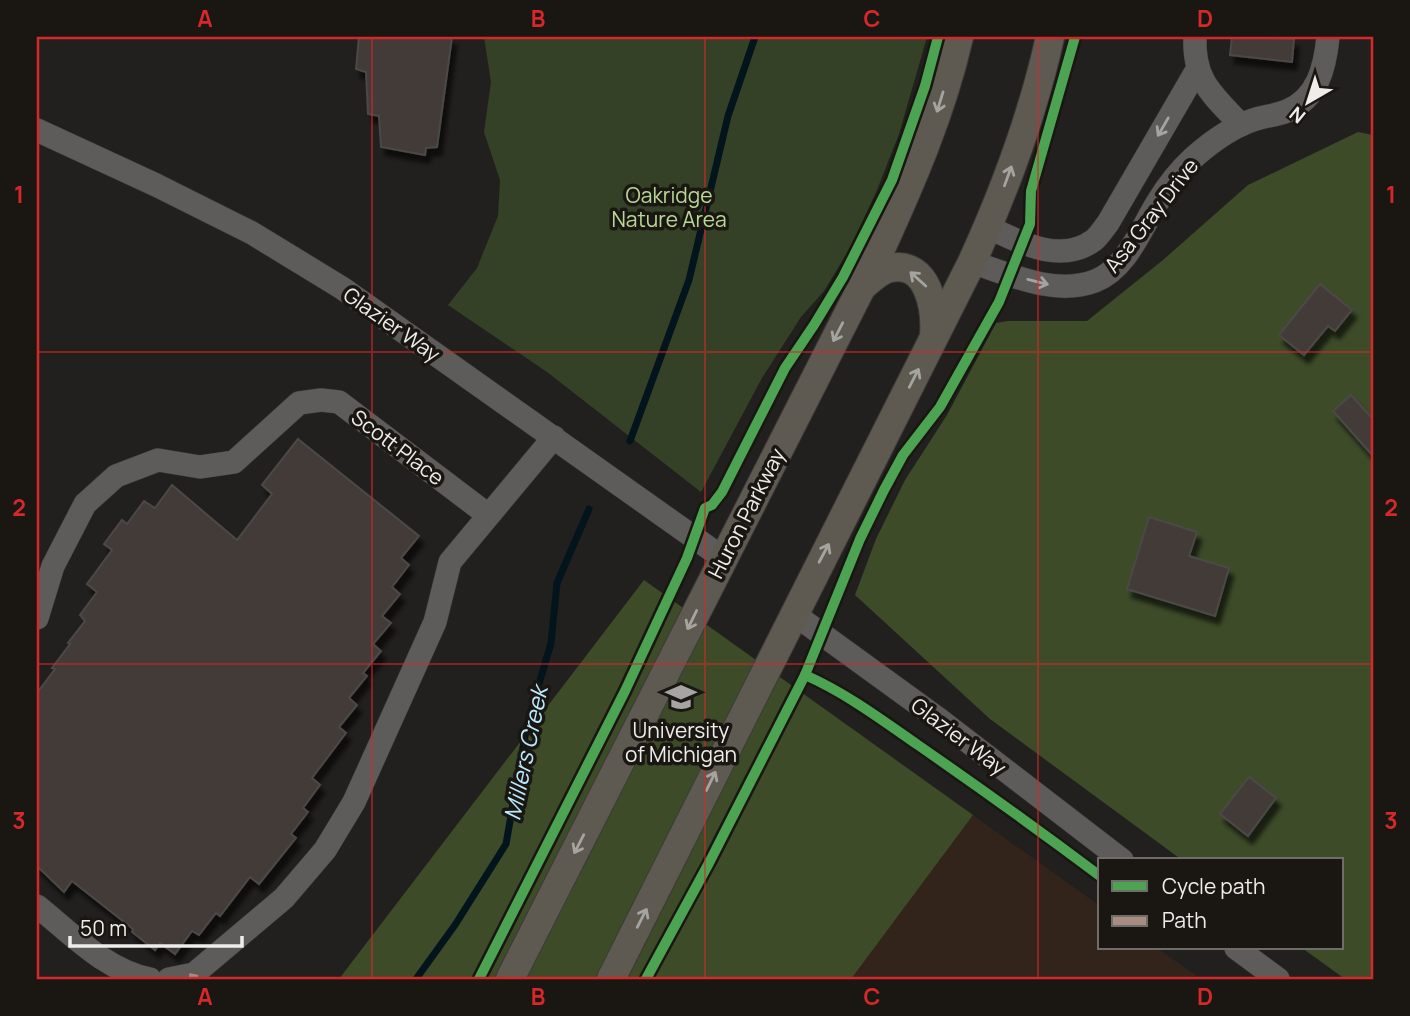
<svg xmlns="http://www.w3.org/2000/svg" width="1410" height="1016" font-family="Manrope,sans-serif">
<style>
.education{fill:#32231b}
.green{fill:#354126}
.forest{fill:#3d4b29}
.lines{fill:none;stroke-linecap:round;stroke-linejoin:round}
.stream{stroke:#03141d;stroke-width:7}
.building{fill:#433b38;stroke:#4b4947;stroke-width:2;filter:url(#shadow)}
.minor-casing{stroke:#3c3b39;stroke-width:24}
.major-casing{stroke:#3c3b39;stroke-width:30}
.minor{stroke:#5e5c5a;stroke-width:23}
.major{stroke:#5e5a52;stroke-width:28}
.quiet{stroke:#a88b81;stroke-width:9;stroke-dasharray:18 9;stroke-linecap:butt}
.cycleway-casing{stroke:#1a1713;stroke-width:15}
.cycleway{stroke:#4ca352;stroke-width:10}
.oneway{stroke:#a6a49e}
.oneway2{stroke:#a6a4a2}
.grid{fill:none;stroke:#d62828;stroke-width:2;stroke-opacity:0.55}
.labels{text-anchor:middle;dominant-baseline:central;stroke-width:7;stroke-linejoin:round;paint-order:stroke}
.park-label{font-size:21px;fill:#b9d895;stroke:#1a1713}
.street-label{font-size:21px;fill:#efedea;stroke:#1a1713}
.poi-label{font-size:21px;fill:#efedea;stroke:#1a1713}
.water-label{font-size:23px;font-style:italic;fill:#bbeaff;stroke:#1a1713}
.neatline{fill:none;stroke:#d62828;stroke-width:2.5}
.grid-label{font-size:23px;text-anchor:middle;font-weight:bold;fill:#d62828}
</style>
<defs>
<filter id="shadow"><feDropShadow dx="4.5" dy="8" stdDeviation="2" flood-color="#0009"/></filter>
</defs>
<rect width="100%" height="100%" fill="#22201e"/>
<polygon class="education" points="644,580 1100,906 1100,948 1157,948 1201,979 339,979"/>
<polygon class="green" points="484,37 927,37 899,134 877,190 850,248 824,291 801,317 762,378 701,492 547,372 448,305 477,268 498,216 500,180 484,132 491,82"/>
<g class="forest">
<polygon points="1358,132 1373,135 1373,979 1345,979 1302,948 1342,948 1342,860 1182,860 990,719 855,595 876,539 905,480 947,415 996,323 1008,321 1087,321 1163,260 1248,185"/>
<polygon points="644,580 973,815 851,979 339,979"/>
</g>
<g class="lines">
<g class="stream">
<polyline points="630,441 689,280 728,116 755,37"/>
<polyline points="416,979 455,925 506,844 527,725 551,643 557,583 589,509"/>
</g>
</g>
<g class="building">
<polygon points="359,37 452,37 437,147 426,148 425,155 381,147 379,116 368,114 366,72 356,69"/>
<polygon points="1232,37 1294,39 1292,62 1230,55"/>
<polygon points="1320,284 1352,310 1335,331 1328,326 1304,355 1279,335"/>
<polygon points="1351,395 1373,419 1373,456 1333,411"/>
<polygon points="298,439 419,536 401,558 409,565 392,587 400,594 382,616 391,623 373,644 381,651 363,673 367,676 349,698 357,705 339,727 346,733 312,778 320,785 303,808 308,812 291,834 296,838 259,884 250,877 220,916 216,913 199,935 192,931 175,954 160,943 155,950 132,932 133,929 72,881 64,892 37,866 37,693 55,669 52,668 70,644 68,643 85,621 80,615 97,592 87,584 112,550 104,544 122,520 127,524 144,501 155,508 172,485 237,540 272,494 262,485"/>
<polygon points="1149,517 1197,532 1189,556 1229,568 1215,616 1127,589"/>
<polygon points="1249,777 1276,798 1248,836 1220,814"/>
</g>
<g class="lines">
<g class="minor-casing">
<g id="minor">
<path d="M1195,37C1193,81 1213,95 1241,125"/>
<polyline points="37,130 156,185 252,233 342,288 723,558"/>
<path d="M988,227C1019,242 1061,265 1094,240C1099,236 1104,228 1108,223L1198,68"/>
<path d="M972,262C1011,275 1055,296 1095,281C1126,269 1141,229 1157,203C1166,188 1180,170 1193,158C1211,142 1233,126 1256,119C1266,116 1277,115 1287,111C1318,98 1325,67 1328,37"/>
<polyline points="794,614 940,720 1122,860"/>
<polyline points="37,618 53,566 85,504 116,476 158,460 200,467 234,462 299,403 321,400 339,402 488,515"/>
<path d="M37,906C71,933 106,971 150,979"/>
<polyline points="1236,948 1278,979"/>
<polyline points="169,979 194,974 284,898 325,850 354,802 435,622 450,562 554,437"/>
</g>
</g>
<g class="major-casing">
<g id="major">
<path d="M863,286C871,279 880,270 890,268C929,260 936,310 934,336"/>
<path d="M510,979L879,253C911,183 942,112 959,37"/>
<path d="M611,979L972,262C1005,190 1033,114 1050,37"/>
</g>
</g>
<use href="#minor" class="minor"/>
<use href="#major" class="major"/>
<polyline class="quiet" points="193,979 194,974"/>
<g class="cycleway-casing">
<g id="cycleway">
<path d="M805,675C846,693 882,720 918,745C980,788 1040,831 1100,876"/>
<polyline points="479,979 625,691 687,558 705,508 712,505 722,492 785,368 814,325 843,277 892,180 925,86 938,37"/>
<polyline points="646,979 709,863 805,675 860,539 884,490 903,455 940,407 999,302 1030,224 1031,191 1075,37"/>
</g>
</g>
<use href="#cycleway" class="cycleway"/>
</g>
<defs><path id="oneway-shaft" d="M-6 0H5M1.5-3L5.5 0L1.5 3" fill="none" stroke-width="1.6" stroke-linecap="round" stroke-linejoin="round" transform="scale(1.75)"/></defs>
<g class="oneway">
<use href="#oneway-shaft" transform="translate(940 102) rotate(107)"/>
<use href="#oneway-shaft" transform="translate(1008 176) rotate(-70)"/>
<use href="#oneway-shaft" transform="translate(918 279) rotate(-138)"/>
<use href="#oneway-shaft" transform="translate(838 332) rotate(117)"/>
<use href="#oneway-shaft" transform="translate(914 378) rotate(-63)"/>
<use href="#oneway-shaft" transform="translate(824 553) rotate(-62)"/>
<use href="#oneway-shaft" transform="translate(692 620) rotate(116)"/>
<use href="#oneway-shaft" transform="translate(711 781) rotate(-64)"/>
<use href="#oneway-shaft" transform="translate(579 844) rotate(117)"/>
<use href="#oneway-shaft" transform="translate(642 918) rotate(-63)"/>
</g>
<g class="oneway2">
<use href="#oneway-shaft" transform="translate(1163 127) rotate(120)"/>
<use href="#oneway-shaft" transform="translate(1038 282) rotate(14)"/>
</g>
<path class="grid" d="M372,37V979M705,37V979M1038,37V979M37,352H1373M37,664H1373"/>
<defs>
<g id="university-bare" transform="scale(2.415)"><path d="M0-5L7-2L0 1L-7-2ZM-4 1L0 2.5L4 1V4Q0 6-4 4Z" fill="#a7a5a3" stroke="#1a1713" stroke-width="2.5" paint-order="stroke"/></g>
</defs>
<g fill-rule="evenodd">
<use href="#university-bare" x="681" y="697"/>
</g>
<g class="labels">
<g class="park-label">
<text x="669" y="195">Oakridge<tspan x="669" dy="24">Nature Area</tspan></text>
</g>
<g class="street-label">
<text transform="translate(1151 215) rotate(-52)">Asa Gray Drive</text>
<text transform="translate(392 324) rotate(35)">Glazier Way</text>
<text transform="translate(398 447) rotate(37)">Scott Place</text>
<text transform="translate(746 513) rotate(-63)">Huron Parkway</text>
<text transform="translate(959 736) rotate(37)">Glazier Way</text>
</g>
<g class="poi-label">
<text x="681" y="730">University<tspan x="681" dy="24">of Michigan</tspan></text>
</g>
<g class="water-label">
<text transform="translate(525 753) rotate(-78)">Millers Creek</text>
</g>
</g>
<rect width="1410" height="1016" fill="none" stroke="#1a1713" stroke-width="77"/>
<rect x="1098" y="858" width="245" height="91" fill="#1a1713" stroke="#6f6d69" stroke-width="2"/>
<rect x="1112" y="881" width="35" height="10" fill="#4ca352" stroke="#6f6d69" stroke-width="2"/>
<text x="1162" y="894" font-size="21" fill="#efedea">Cycle path</text>
<rect x="1112" y="916" width="35" height="10" fill="#a88b81" stroke="#6f6d69" stroke-width="2"/>
<text x="1162" y="928" font-size="21" fill="#efedea">Path</text>
<g transform="translate(1308 102) rotate(219)" stroke="#1a1713" stroke-width="5" paint-order="stroke">
<path d="M0-5L12 26L0 18L-12 26Z" fill="#efedea"/>
<text y="-10" font-size="19" font-weight="bold" text-anchor="middle" fill="#efedea">N</text>
</g>
<path d="M70 936v10h172v-10" fill="none" stroke="#efedea" stroke-width="3.5"/>
<text x="80" y="936" font-size="21" fill="#efedea" stroke="#1a1713" stroke-width="5" paint-order="stroke">50 m</text>
<rect x="38" y="38" width="1334" height="940" class="neatline"/>
<g class="grid-label">
<text x="205" y="27">A</text>
<text x="538" y="27">B</text>
<text x="872" y="27">C</text>
<text x="1205" y="27">D</text>
<text x="19" y="203">1</text>
<text x="1391" y="203">1</text>
<text x="19" y="516">2</text>
<text x="1391" y="516">2</text>
<text x="19" y="829">3</text>
<text x="1391" y="829">3</text>
<text x="205" y="1005">A</text>
<text x="538" y="1005">B</text>
<text x="872" y="1005">C</text>
<text x="1205" y="1005">D</text>
</g>
</svg>
